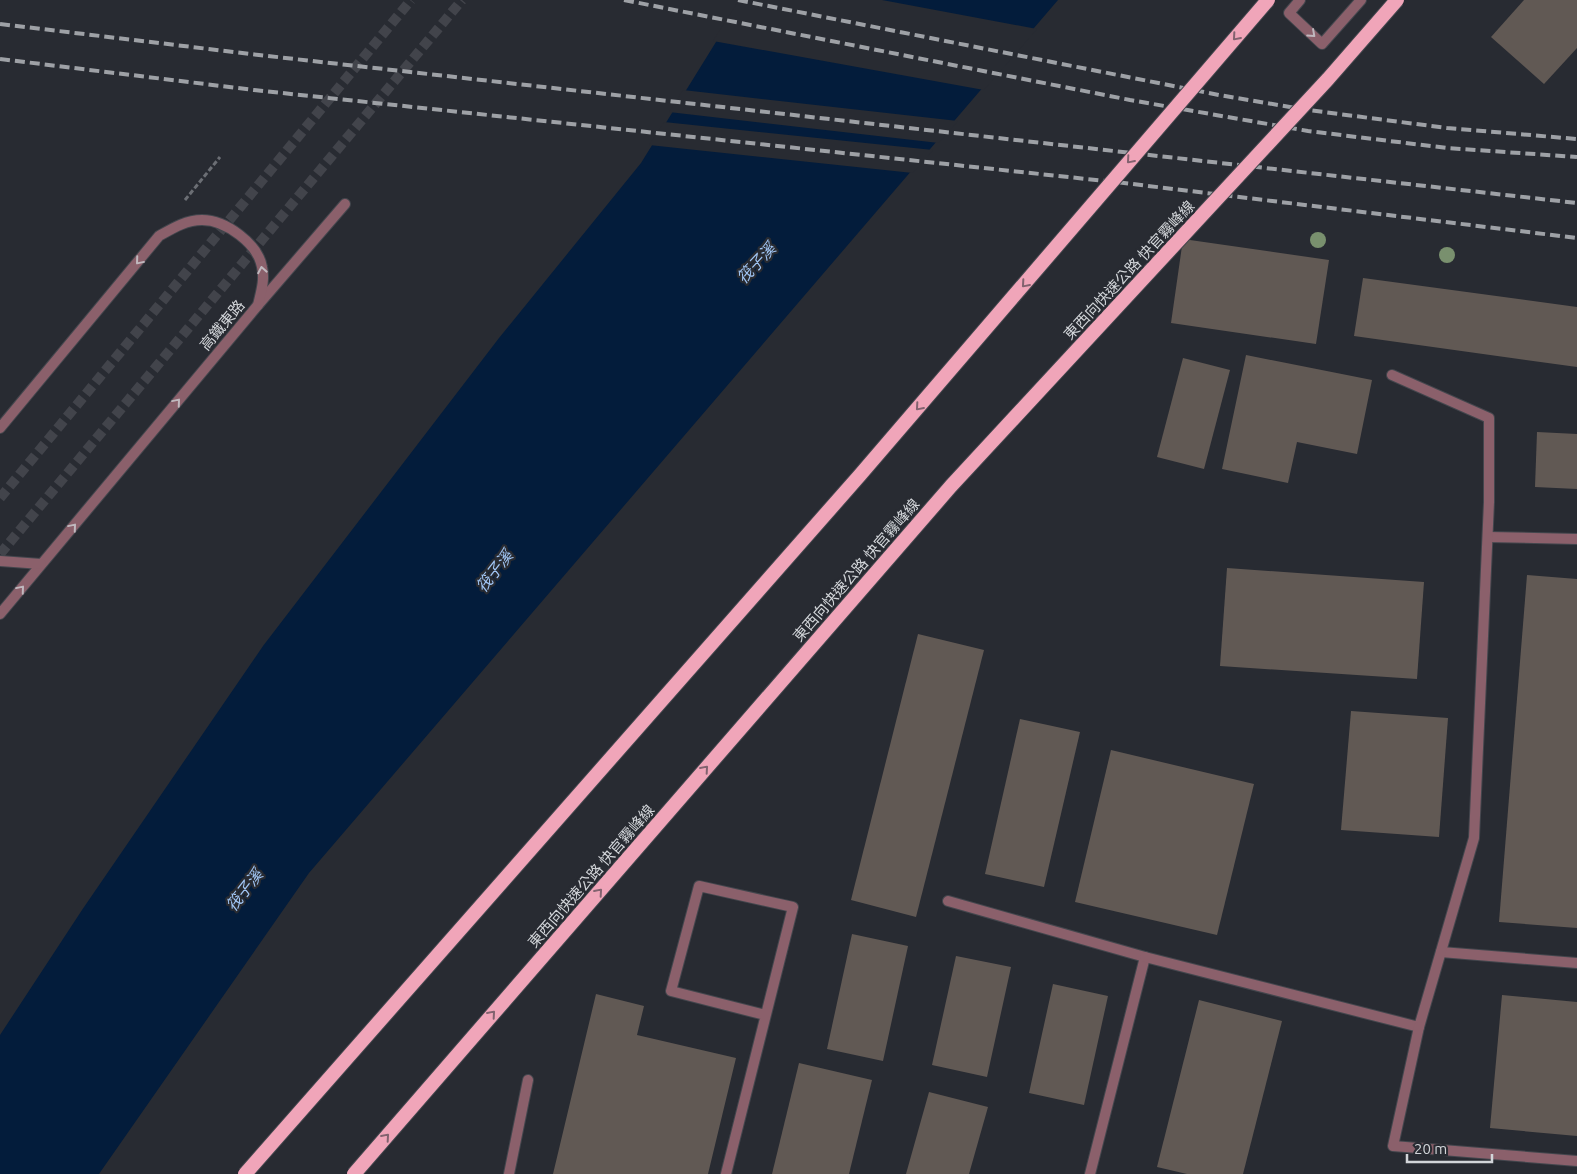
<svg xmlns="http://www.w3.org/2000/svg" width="1577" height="1174" font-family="Ubuntu,'Noto Sans TC',sans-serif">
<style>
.water{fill:#031c3b}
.pier{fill:#282b32}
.building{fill:#615954}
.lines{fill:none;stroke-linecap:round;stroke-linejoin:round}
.minor-tunnel{stroke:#42444b;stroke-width:10;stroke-dasharray:10 5;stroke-linecap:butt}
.service-casing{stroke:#43464d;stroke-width:12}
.minor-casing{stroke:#43464d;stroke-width:12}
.path{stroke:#6b6e74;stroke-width:3;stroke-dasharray:5 2.5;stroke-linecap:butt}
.service{stroke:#8b606b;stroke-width:10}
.minor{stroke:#8b606b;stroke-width:10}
.rail{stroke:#9ea1a6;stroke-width:4;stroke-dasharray:10 5;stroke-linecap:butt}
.trunk-bridge-casing{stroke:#43464d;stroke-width:16;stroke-linecap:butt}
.trunk-bridge{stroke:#f0a5b9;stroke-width:14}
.tree{fill:#79906e}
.oneway{stroke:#c0b8be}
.oneway2{stroke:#82626f}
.labels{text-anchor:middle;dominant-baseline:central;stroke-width:4.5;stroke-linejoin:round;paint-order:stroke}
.street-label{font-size:15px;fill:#d2d5d9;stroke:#282b32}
.water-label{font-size:16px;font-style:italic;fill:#a2c7f6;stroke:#282b32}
</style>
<rect width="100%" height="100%" fill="#282b32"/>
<polygon class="water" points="742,0 1058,0 309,873 99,1174 0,1174 0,1035 82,910 263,646 499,338 641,163"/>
<g class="pier">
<polygon points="739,0 882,0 1037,29 984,90 713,41"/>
<polygon points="683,90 958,121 939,143 669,112"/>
<polygon points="664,122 933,150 913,173 649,145"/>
</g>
<g class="building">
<polygon points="1524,0 1577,0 1577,48 1544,84 1491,37"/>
<polygon points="1183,239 1329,260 1316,344 1171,323"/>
<polygon points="1363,278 1577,307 1577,367 1354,336"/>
<polygon points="1246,355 1372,380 1357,454 1297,442 1288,483 1222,469"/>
<polygon points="1183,358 1230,370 1204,469 1157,457"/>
<polygon points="1537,432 1577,434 1577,489 1535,487"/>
<polygon points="1227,568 1424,582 1417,679 1220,666"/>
<polygon points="1527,575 1577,579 1577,928 1499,922"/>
<polygon points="918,634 984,650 916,917 851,900"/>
<polygon points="1351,711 1448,718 1439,837 1341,830"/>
<polygon points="1020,719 1080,732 1044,887 985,874"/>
<polygon points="1111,750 1254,784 1217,935 1075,902"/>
<polygon points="852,934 908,946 883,1061 827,1049"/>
<polygon points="956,956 1011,967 987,1077 932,1065"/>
<polygon points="1053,984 1108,996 1084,1105 1029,1093"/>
<polygon points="596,994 644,1006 637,1035 736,1058 708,1174 553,1174"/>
<polygon points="1502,995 1577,1002 1577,1136 1490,1128"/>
<polygon points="1199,1000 1282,1021 1243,1174 1187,1174 1157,1167"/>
<polygon points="799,1063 872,1080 849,1174 772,1174"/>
<polygon points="929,1092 988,1107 969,1174 906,1174"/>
</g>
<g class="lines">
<g class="minor-tunnel">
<polyline points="0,498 411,0"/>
<polyline points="0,554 462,0"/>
</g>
<g class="service-casing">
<g id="service">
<polyline points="258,305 345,204"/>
<polyline points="1488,537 1577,539"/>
<polyline points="948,901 1145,957 1090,1174"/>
<polyline points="1441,952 1577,963"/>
<polyline points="1145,957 1419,1027 1474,838 1489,502 1489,418 1392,375"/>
<polyline points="1419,1027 1393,1146 1577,1161"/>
<polyline points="509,1174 528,1080"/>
<polyline points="726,1174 793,907 699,886 671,991 765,1015"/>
</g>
</g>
<g class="minor-casing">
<g id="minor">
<polyline points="1300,0 1289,13 1322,44 1361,0"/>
<path d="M0,428L159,236C173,228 186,220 202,220C226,220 258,244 262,267C265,280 261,292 258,305L0,614"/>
<polyline points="0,561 41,564"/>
</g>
</g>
<polyline class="path" points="185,200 220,157"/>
<use href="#service" class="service"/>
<use href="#minor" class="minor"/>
<g class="rail">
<polyline points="624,0 1130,100 1308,131 1447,148 1577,157"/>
<polyline points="738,0 1219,95 1308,110 1447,128 1577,139"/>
<polyline points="0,24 259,55 1577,203"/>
<polyline points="0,59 254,90 1124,183 1577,238"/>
</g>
<g class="trunk-bridge-casing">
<g id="trunk-bridge">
<polyline points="245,1174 860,475 1268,0"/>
<polyline points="354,1174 951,486 1328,79 1397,0"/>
</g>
</g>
<use href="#trunk-bridge" class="trunk-bridge"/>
</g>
<g class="tree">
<circle cx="1318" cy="240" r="8"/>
<circle cx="1447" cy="255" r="8"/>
</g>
<defs><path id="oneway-chevron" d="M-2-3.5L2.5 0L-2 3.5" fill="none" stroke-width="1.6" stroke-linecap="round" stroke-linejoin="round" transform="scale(1.25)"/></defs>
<g class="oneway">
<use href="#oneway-chevron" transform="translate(1312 34) rotate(42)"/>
<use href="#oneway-chevron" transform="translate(139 261) rotate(130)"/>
<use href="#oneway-chevron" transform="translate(262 270) rotate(-100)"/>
<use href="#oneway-chevron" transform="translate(177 402) rotate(-50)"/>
<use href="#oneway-chevron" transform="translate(73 527) rotate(-50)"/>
<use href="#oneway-chevron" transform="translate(21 589) rotate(-50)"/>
</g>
<g class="oneway2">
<use href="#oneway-chevron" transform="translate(1236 37) rotate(131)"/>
<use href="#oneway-chevron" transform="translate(1130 160) rotate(131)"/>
<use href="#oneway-chevron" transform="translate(1025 284) rotate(131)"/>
<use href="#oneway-chevron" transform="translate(919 407) rotate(131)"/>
<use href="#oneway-chevron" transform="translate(705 769) rotate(-49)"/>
<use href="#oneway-chevron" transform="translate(599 892) rotate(-49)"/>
<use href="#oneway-chevron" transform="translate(492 1014) rotate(-49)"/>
<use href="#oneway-chevron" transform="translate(386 1137) rotate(-49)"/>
</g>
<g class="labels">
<g class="street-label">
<text transform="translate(1129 270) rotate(-47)">東西向快速公路 快官霧峰線</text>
<text transform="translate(222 325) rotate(-50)">高鐵東路</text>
<text transform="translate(856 570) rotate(-49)">東西向快速公路 快官霧峰線</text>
<text transform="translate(591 876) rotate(-49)">東西向快速公路 快官霧峰線</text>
</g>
<g class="water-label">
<text transform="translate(756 263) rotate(-47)">筏子溪</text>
<text transform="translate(494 571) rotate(-52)">筏子溪</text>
<text transform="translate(244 890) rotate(-52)">筏子溪</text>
</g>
</g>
<path d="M1407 1154v8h85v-8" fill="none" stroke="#d2d5d9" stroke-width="2.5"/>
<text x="1414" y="1154" font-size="15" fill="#d2d5d9" stroke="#282b32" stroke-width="4" paint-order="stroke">20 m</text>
</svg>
